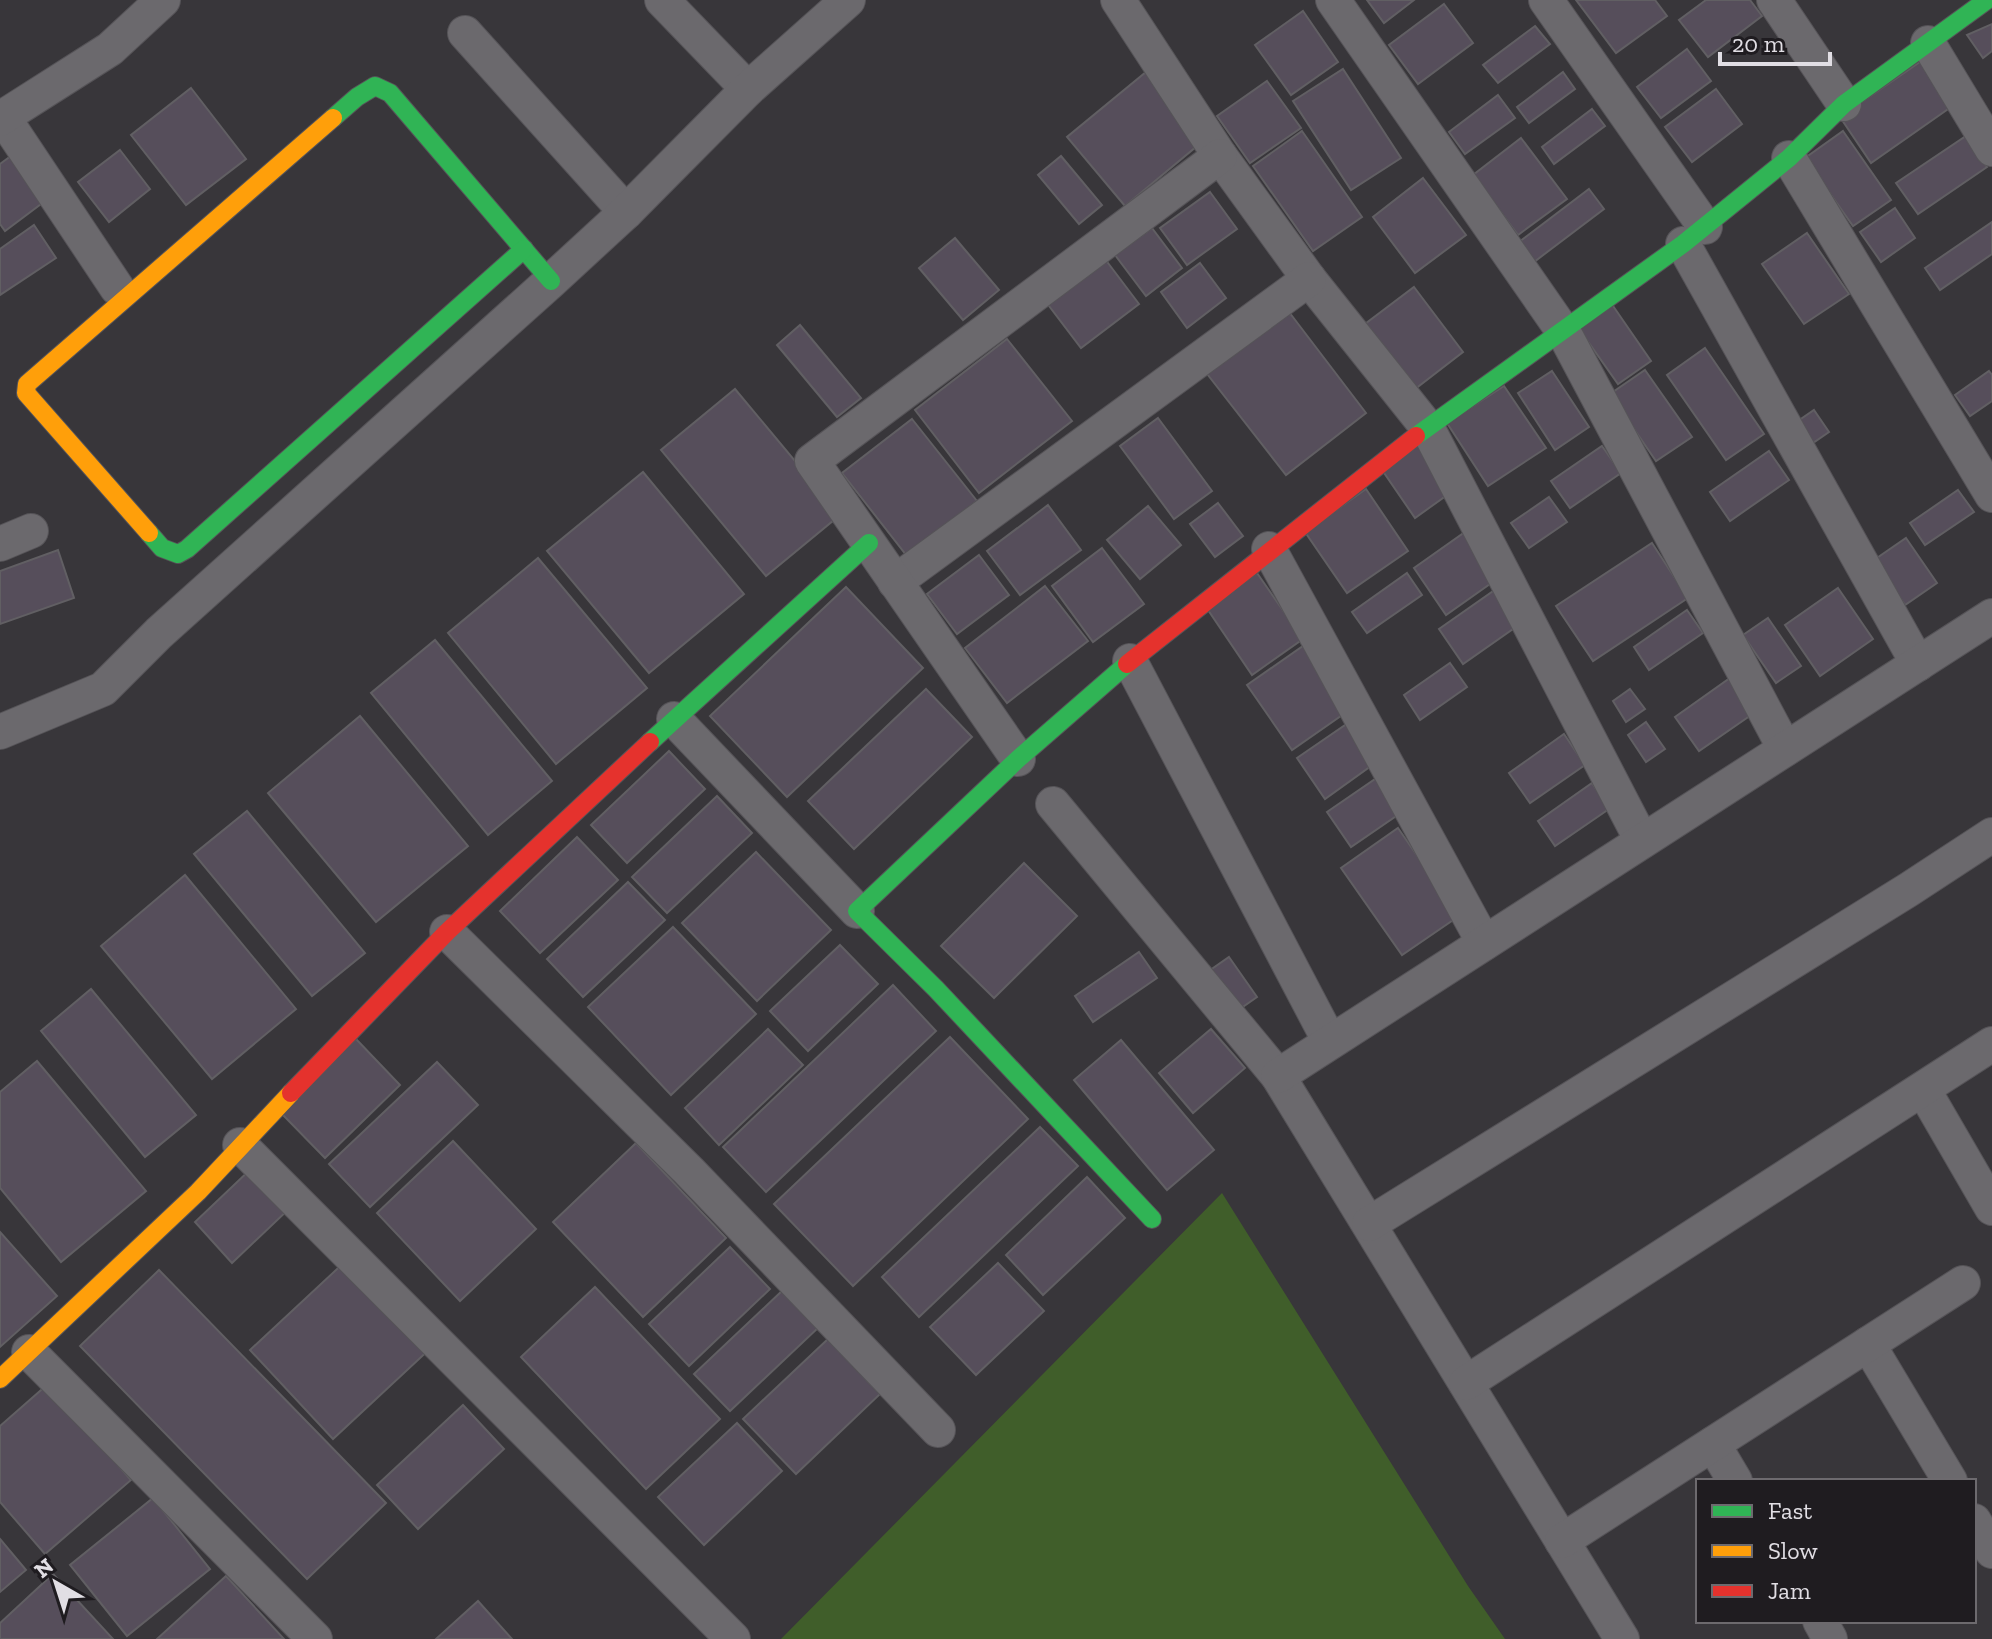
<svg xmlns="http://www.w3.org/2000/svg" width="1992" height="1639" font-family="'Zilla Slab',serif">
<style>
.grass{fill:#405e2a}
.building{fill:#564e5b;stroke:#615f63;stroke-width:2}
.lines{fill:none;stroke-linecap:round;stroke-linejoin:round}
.street-casing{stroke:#565458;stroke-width:36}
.fast-casing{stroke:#565458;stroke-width:20}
.slow-casing{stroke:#565458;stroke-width:20}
.jam-casing{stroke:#565458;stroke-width:20}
.street{stroke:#6b696d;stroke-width:34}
.fast{stroke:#30b455;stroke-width:18}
.slow{stroke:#ff9f0a;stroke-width:18}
.jam{stroke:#e5322d;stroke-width:18}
</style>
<rect width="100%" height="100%" fill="#38363a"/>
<polygon class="grass" points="1222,1193 1468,1586 1505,1639 781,1639"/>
<g class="building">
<polygon points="1367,0 1414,0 1384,23"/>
<polygon points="1576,0 1655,0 1667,16 1616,53"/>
<polygon points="1706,0 1750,0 1762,16 1708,57 1679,20"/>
<polygon points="1444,4 1473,43 1418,84 1389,45"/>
<polygon points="1303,11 1338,62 1291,95 1255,45"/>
<polygon points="1992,24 1992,51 1983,58 1967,35"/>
<polygon points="1535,26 1550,44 1498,83 1483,65"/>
<polygon points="1687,49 1711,81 1661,118 1637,87"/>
<polygon points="1920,62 1951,107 1871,163 1840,117"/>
<polygon points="1343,69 1401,158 1351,190 1293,101"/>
<polygon points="1146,72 1203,141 1125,206 1067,137"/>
<polygon points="1563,72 1575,89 1529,123 1517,107"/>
<polygon points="1267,81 1301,128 1250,163 1217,116"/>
<polygon points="191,88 246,159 186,205 131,135"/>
<polygon points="1716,89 1742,124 1692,162 1665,127"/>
<polygon points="1498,95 1515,118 1465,154 1449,132"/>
<polygon points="1592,109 1605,126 1554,164 1542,147"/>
<polygon points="1302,131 1362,217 1313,251 1253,166"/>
<polygon points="1843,131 1891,200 1853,226 1805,158"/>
<polygon points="1966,136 1987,167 1918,214 1896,183"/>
<polygon points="1521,138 1567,199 1518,235 1473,175"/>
<polygon points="120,150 150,189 109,222 78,182"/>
<polygon points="11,156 45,201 5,231 0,224 0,164"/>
<polygon points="1061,156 1102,205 1079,224 1038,175"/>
<polygon points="1423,178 1466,235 1415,273 1373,217"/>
<polygon points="1589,189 1604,209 1534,262 1519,242"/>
<polygon points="1210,192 1237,229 1187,265 1160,228"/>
<polygon points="1895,208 1915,238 1881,262 1860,232"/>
<polygon points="1992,222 1992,254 1940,290 1925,268"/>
<polygon points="34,225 56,258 0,295 0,249"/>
<polygon points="1152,228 1182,268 1146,296 1115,255"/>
<polygon points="1807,233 1849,294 1804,324 1762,264"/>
<polygon points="955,238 999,290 963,320 919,268"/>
<polygon points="1105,259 1139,304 1081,348 1046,302"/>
<polygon points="1200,263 1226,298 1187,328 1161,292"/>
<polygon points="1414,287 1463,352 1406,396 1357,330"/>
<polygon points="1611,303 1651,361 1618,384 1577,326"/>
<polygon points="1286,308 1366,413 1286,475 1204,370"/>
<polygon points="800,325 861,398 837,417 777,345"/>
<polygon points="1007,339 1072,421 979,493 915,410"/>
<polygon points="1705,348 1764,434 1726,460 1667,375"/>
<polygon points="1645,370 1692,437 1656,461 1610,394"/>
<polygon points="1552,371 1589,427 1555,450 1518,393"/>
<polygon points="1989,371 1992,375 1992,401 1970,416 1955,395"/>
<polygon points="1504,386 1546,448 1488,486 1447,423"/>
<polygon points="735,389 840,515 766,576 661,450"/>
<polygon points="1814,410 1829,432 1810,445 1795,423"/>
<polygon points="1158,418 1212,491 1174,519 1120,446"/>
<polygon points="912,419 977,501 907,556 842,473"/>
<polygon points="1416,443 1450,493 1415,518 1380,467"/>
<polygon points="1602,446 1621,473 1570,508 1551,481"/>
<polygon points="1769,451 1789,480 1730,521 1710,492"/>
<polygon points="643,472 744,594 649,673 547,551"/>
<polygon points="1366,489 1408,551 1347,593 1305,532"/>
<polygon points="1958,490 1974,512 1925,545 1910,523"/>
<polygon points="1549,497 1567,522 1529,548 1511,523"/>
<polygon points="1218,503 1243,536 1215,557 1190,524"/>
<polygon points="1048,505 1081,550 1020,595 987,551"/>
<polygon points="1148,506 1181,545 1140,579 1107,540"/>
<polygon points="1465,532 1497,579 1446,615 1414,568"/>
<polygon points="1906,538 1937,583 1905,605 1874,560"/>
<polygon points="1652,543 1688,598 1593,661 1556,606"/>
<polygon points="1102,548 1144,604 1093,642 1052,586"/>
<polygon points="58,550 74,598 0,624 0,571"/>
<polygon points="979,555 1009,595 957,634 927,594"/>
<polygon points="538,558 647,688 556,764 448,633"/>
<polygon points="1257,573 1303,639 1252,675 1206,607"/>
<polygon points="1407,573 1422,595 1367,633 1352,612"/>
<polygon points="1045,586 1088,641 1007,703 965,648"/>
<polygon points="846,587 923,668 787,797 710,716"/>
<polygon points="1499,587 1523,622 1463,664 1439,629"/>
<polygon points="1838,588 1873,639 1820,676 1785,625"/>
<polygon points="1687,610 1703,633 1649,670 1634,647"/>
<polygon points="1768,618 1801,666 1776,683 1743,635"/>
<polygon points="435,640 552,781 488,835 371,693"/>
<polygon points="1303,646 1348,711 1292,750 1247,685"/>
<polygon points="1450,663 1467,687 1420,720 1404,695"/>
<polygon points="1730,678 1754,713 1699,751 1675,717"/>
<polygon points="926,689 972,737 854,849 808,801"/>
<polygon points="1630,689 1645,709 1626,722 1613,701"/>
<polygon points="360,716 468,846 376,922 268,793"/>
<polygon points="1351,721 1378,761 1325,799 1297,758"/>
<polygon points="1646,722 1665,749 1646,762 1628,735"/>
<polygon points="1564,734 1585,765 1530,803 1509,773"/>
<polygon points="669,751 705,789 627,863 591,825"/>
<polygon points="1381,775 1405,810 1351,847 1327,812"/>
<polygon points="1592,783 1609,809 1555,846 1538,821"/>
<polygon points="717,796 752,833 667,913 632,877"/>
<polygon points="247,811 365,953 312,996 194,854"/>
<polygon points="1398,828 1459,916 1402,955 1341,868"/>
<polygon points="577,837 618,880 540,953 500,911"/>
<polygon points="756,852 831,930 757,1001 682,923"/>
<polygon points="1024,863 1077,916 994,998 941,946"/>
<polygon points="185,875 296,1009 212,1079 101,946"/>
<polygon points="628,882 665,920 583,997 547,959"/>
<polygon points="673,927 756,1014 671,1095 588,1007"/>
<polygon points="840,945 878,984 808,1051 770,1011"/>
<polygon points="1139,952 1157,978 1093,1022 1075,996"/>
<polygon points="1229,957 1257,997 1234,1013 1206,973"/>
<polygon points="893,985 936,1031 766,1192 723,1147"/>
<polygon points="91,989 196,1115 145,1157 41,1031"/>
<polygon points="768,1029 803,1065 719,1145 685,1108"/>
<polygon points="1211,1029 1245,1068 1193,1113 1159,1073"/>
<polygon points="950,1037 1028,1119 853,1286 774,1204"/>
<polygon points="356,1039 400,1085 325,1158 281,1113"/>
<polygon points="1121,1040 1214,1150 1167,1190 1074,1080"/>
<polygon points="37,1061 146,1191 61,1262 0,1188 0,1092"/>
<polygon points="437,1062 478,1105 370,1207 329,1164"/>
<polygon points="1040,1127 1078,1166 919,1317 882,1277"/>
<polygon points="453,1141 536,1229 460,1301 377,1213"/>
<polygon points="636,1143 726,1238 643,1317 553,1222"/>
<polygon points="254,1166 291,1207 232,1263 195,1222"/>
<polygon points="1087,1177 1125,1218 1043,1295 1006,1255"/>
<polygon points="0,1232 57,1296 0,1347"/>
<polygon points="730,1247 770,1289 689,1366 649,1324"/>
<polygon points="350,1257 433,1346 333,1439 250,1350"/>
<polygon points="998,1263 1044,1311 976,1375 930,1327"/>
<polygon points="159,1270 386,1503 307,1579 80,1346"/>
<polygon points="595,1287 720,1419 646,1489 521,1357"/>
<polygon points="783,1290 819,1327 730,1411 694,1374"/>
<polygon points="828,1339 880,1394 796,1474 743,1419"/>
<polygon points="48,1384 131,1480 45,1554 0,1502 0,1426"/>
<polygon points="463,1405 504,1449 418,1529 377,1485"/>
<polygon points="737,1423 782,1471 704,1545 658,1497"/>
<polygon points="153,1498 210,1569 127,1636 70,1565"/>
<polygon points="0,1539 26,1570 0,1592"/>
<polygon points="53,1574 113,1639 0,1639 0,1623"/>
<polygon points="226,1576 284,1639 157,1639"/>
<polygon points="478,1601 512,1639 436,1639"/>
</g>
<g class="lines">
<g class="street-casing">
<g id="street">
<polyline points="662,0 748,89"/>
<polyline points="1118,0 1220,156 1309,279 1427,427 1642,841"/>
<polyline points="1333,0 1563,331 1785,749"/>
<polyline points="1546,0 1705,227"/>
<polyline points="1774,0 1844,104"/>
<polyline points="465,33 626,212"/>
<polyline points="1928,43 1992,149"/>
<polyline points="3,117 117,288"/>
<polyline points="0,119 110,49 163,0"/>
<polyline points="1789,158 1992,495"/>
<polyline points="1683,244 1918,664"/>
<polyline points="0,544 31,531"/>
<polyline points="1269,549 1484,943"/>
<polyline points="895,582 1309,279"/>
<polyline points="1130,661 1330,1042"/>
<polyline points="674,719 857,911"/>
<polyline points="0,732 103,689 159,633 551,281 626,212 748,89 848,0"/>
<polyline points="1018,759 812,461 1220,156"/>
<polyline points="1053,804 1278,1076 1622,1639"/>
<polyline points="447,932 689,1171 938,1430"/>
<polyline points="1278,1076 1992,616"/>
<polyline points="1923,1089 1992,1208"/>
<polyline points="240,1145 733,1639"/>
<polyline points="1369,1224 1908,890 1992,835"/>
<polyline points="1868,1344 1950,1481"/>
<polyline points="29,1352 315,1639"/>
<polyline points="1466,1383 1992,1044"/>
<polyline points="1713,1444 1735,1481"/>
<polyline points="1974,1521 1992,1551"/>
<polyline points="1562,1541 1963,1283"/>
<polyline points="1820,1621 1830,1639"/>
</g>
</g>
<g class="fast-casing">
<g id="fast">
<polyline points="333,118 357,97 375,86 390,93 551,281"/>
<polyline points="1416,436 1683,244 1789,158 1844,104 1987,0"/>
<polyline points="149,533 162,548 178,554 187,549 524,249"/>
<polyline points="1127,664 1018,759 857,911 936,989 1152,1219"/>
<polyline points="650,742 869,543"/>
</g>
</g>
<g class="slow-casing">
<g id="slow">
<polyline points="149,533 26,393 27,384 333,118"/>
<polyline points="0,1379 198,1192 291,1093"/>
</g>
</g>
<g class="jam-casing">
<g id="jam">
<polyline points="1127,664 1416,436"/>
<polyline points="291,1093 447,932 650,742"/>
</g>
</g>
<use href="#street" class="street"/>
<use href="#fast" class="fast"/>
<use href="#slow" class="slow"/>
<use href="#jam" class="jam"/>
</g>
<rect x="1696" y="1479" width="280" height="144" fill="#1f1c20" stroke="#6d6a6e" stroke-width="2"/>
<rect x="1712" y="1505" width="40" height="12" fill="#30b455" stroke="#6d6a6e" stroke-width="2"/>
<text x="1768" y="1519" font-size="24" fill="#e1dee4">Fast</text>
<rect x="1712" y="1545" width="40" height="12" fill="#ff9f0a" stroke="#6d6a6e" stroke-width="2"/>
<text x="1768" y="1559" font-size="24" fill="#e1dee4">Slow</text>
<rect x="1712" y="1585" width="40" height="12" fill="#e5322d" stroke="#6d6a6e" stroke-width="2"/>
<text x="1768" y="1599" font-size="24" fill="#e1dee4">Jam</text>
<g transform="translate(56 1583) rotate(321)" stroke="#1f1c20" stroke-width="6" paint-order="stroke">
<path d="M0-6L14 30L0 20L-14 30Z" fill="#e1dee4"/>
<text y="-12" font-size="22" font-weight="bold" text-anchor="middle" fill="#e1dee4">N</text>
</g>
<path d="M1720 52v12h110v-12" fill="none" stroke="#e1dee4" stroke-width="4"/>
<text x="1732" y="52" font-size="24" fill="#e1dee4" stroke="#1f1c20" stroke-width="6" paint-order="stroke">20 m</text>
</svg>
